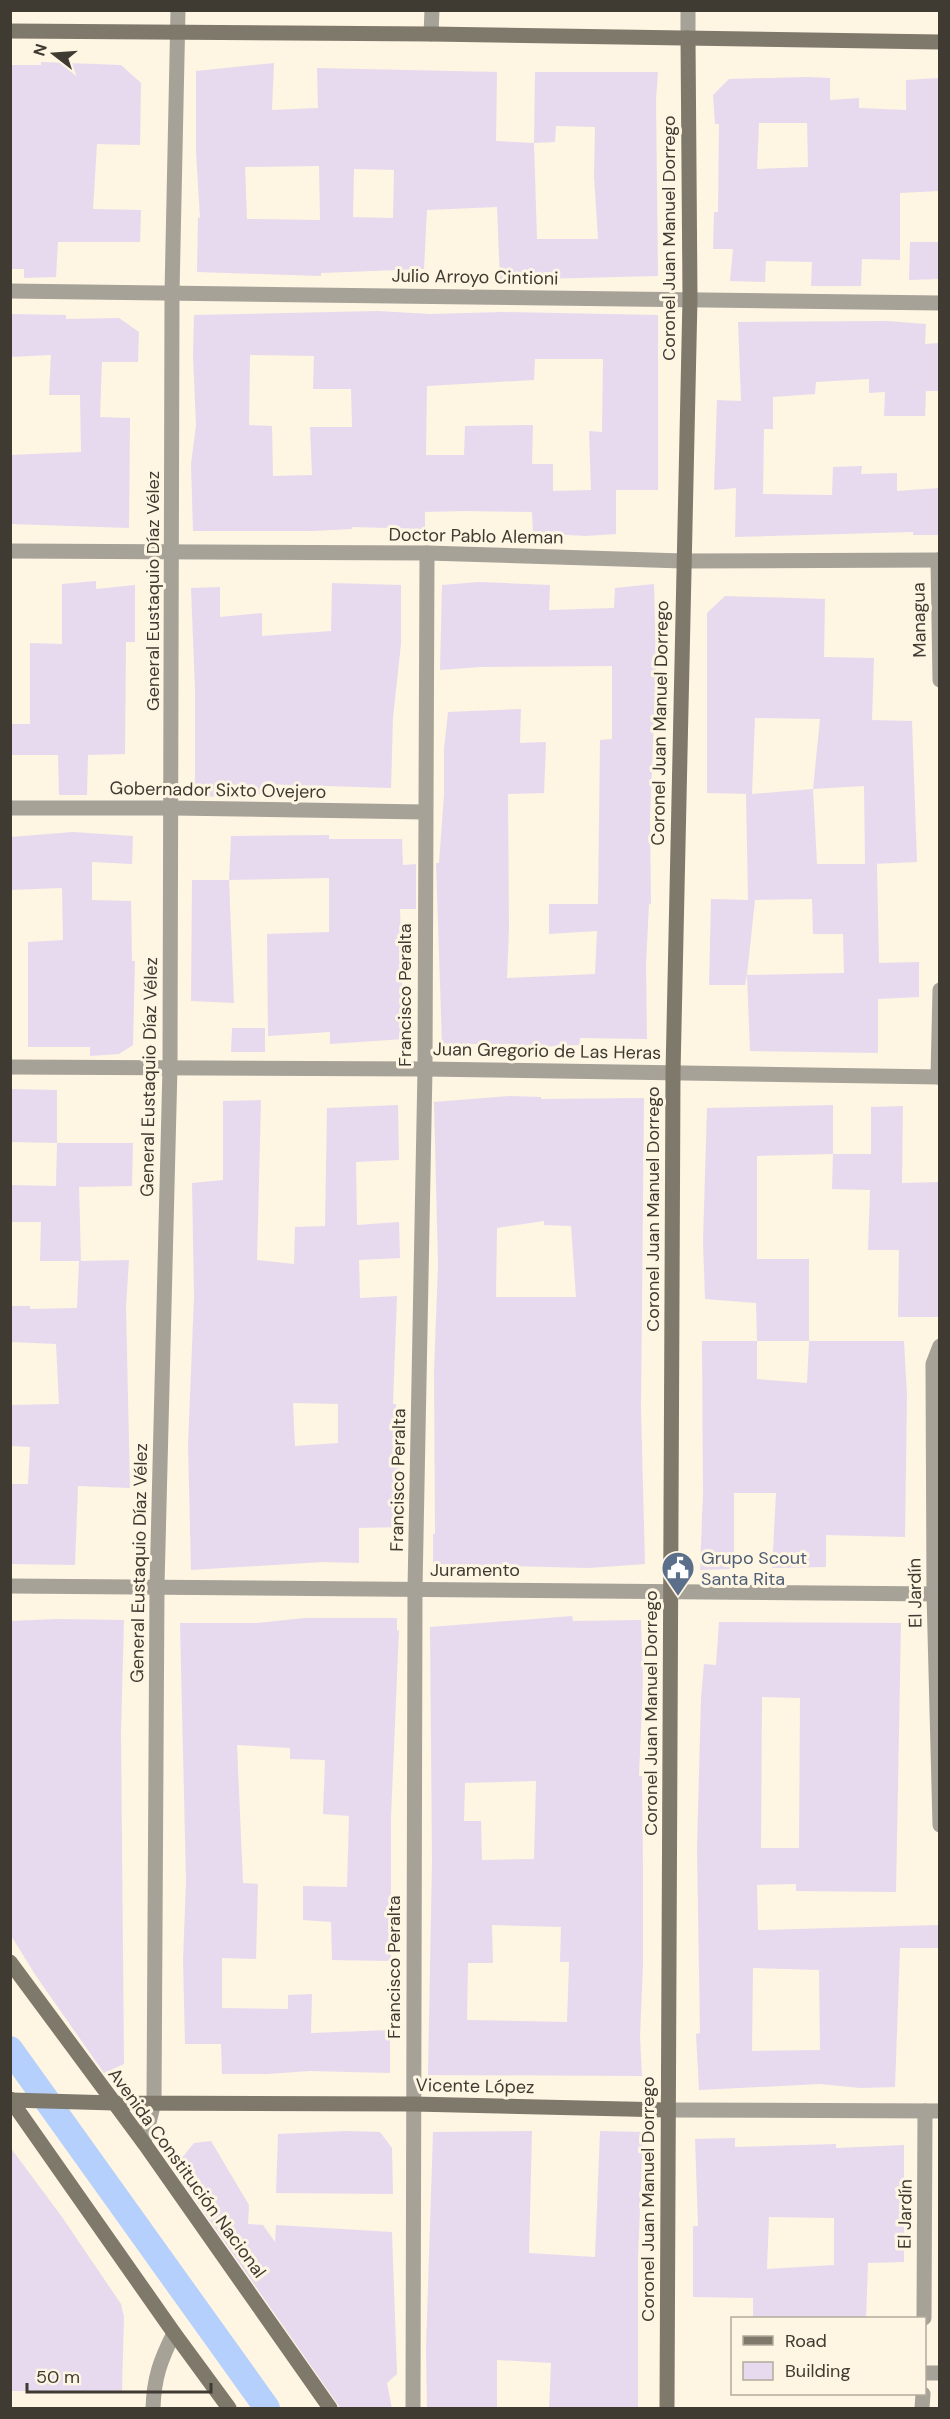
<svg xmlns="http://www.w3.org/2000/svg" width="950" height="2419" font-family="'DM Sans',sans-serif">
<style>
.lines{fill:none;stroke-linecap:round;stroke-linejoin:round}
.canal{stroke:#b5d0fd;stroke-width:26}
.building{fill:#e7daef;fill-rule:evenodd}
.street{stroke:#a6a298;stroke-width:15}
.secondary{stroke:#7f796b;stroke-width:15}
.labels{text-anchor:middle;dominant-baseline:central;stroke-width:6;stroke-linejoin:round;paint-order:stroke}
.street-label{font-size:18px;fill:#3f3b32;stroke:#fef5e3}
.service-label{font-size:18px;fill:#4e5e75;stroke:#fef5e3;text-anchor:start}
</style>
<rect width="100%" height="100%" fill="#fef5e3"/>
<g class="lines">
<polyline class="canal" points="10,2049 267,2408"/>
</g>
<g class="building">
<polygon points="41,62 121,65 141,83 140,145 97,144 93,209 141,210 140,242 58,242 56,277 24,278 24,269 10,269 10,65 41,65"/>
<path d="M274,63L272,110L318,108L317,68L497,72L496,141L534,143L535,72H658L656,100L658,276L500,280L497,207L427,210L424,269L321,273V276L197,272L198,217L200,218L196,152V71ZM556,126L595,127L594,176L598,239H537L534,143L555,142ZM319,166L320,220L247,219L245,167ZM354,169L394,170L393,218L353,217Z"/>
<path d="M807,77L830,78V100L859,98V108L906,110V80L939,78V191L900,193V260L862,259L861,286H811L812,262L766,261L765,282L730,281L733,249H713L714,212H718L719,124H715L713,95L729,79ZM759,123H807L808,167L757,169Z"/>
<polygon points="910,242 939,242 939,279 909,280"/>
<path d="M378,311L430,314L502,312L658,315V490H616V534L585,536L533,533L532,512L464,511L425,512V529L352,527V529L313,531H193L191,464L196,425L193,356L194,315ZM250,355L314,356L313,389H351L352,427H310L312,475L273,476L272,426L249,425ZM535,359H603L602,432L589,431L591,490L553,491V464H532L533,425L465,426L464,455H426L427,386L534,380Z"/>
<polygon points="10,314 66,315 66,319 119,318 139,332 138,362 102,362 100,417 130,418 129,528 10,524 10,455 81,452 80,395 49,395 51,355 10,357"/>
<polygon points="887,321 926,324 925,344 939,343 939,391 926,391 925,416 884,416 885,392 869,393 869,379 816,382 815,394 773,397 773,429 764,429 763,494 832,495 833,467 862,466 861,474 897,473 897,491 939,488 939,535 913,535 913,532 735,537 736,488 714,490 717,400 741,401 738,322"/>
<polygon points="96,581 96,589 135,585 135,642 126,642 125,754 88,755 87,795 59,795 58,755 10,755 10,724 30,724 30,643 62,644 62,584"/>
<polygon points="479,582 550,585 549,610 614,608 615,588 654,584 656,667 650,820 651,904 649,904 646,965 647,1039 580,1038 580,1045 513,1048 513,1044 442,1044 436,863 439,863 444,795 444,749 448,712 521,709 520,743 546,742 544,793 508,794 509,929 507,978 595,974 597,931 549,934 549,904 598,904 600,740 612,739 612,666 480,667 440,670 442,585"/>
<polygon points="332,583 401,585 401,644 393,717 391,788 262,784 262,794 205,797 205,795 195,795 195,690 191,588 220,587 220,617 262,613 262,636 331,631"/>
<path d="M725,596L825,599L824,657L874,658L872,720L912,721L917,862L873,864H877L879,963L919,962V997L878,999V1053L750,1051L747,975L745,985H709L711,899L748,900L746,794H752L707,793V613ZM755,718L820,719L813,789L752,794ZM864,786L865,864H817L813,789ZM812,899L813,934H843L844,973L747,975L755,900H748Z"/>
<polygon points="73,832 133,836 132,864 92,862 92,900 131,901 132,961 135,961 133,1045 119,1054 90,1056 90,1047 28,1047 28,942 63,940 62,888 10,890 10,837"/>
<polygon points="329,835 329,839 402,839 403,865 416,864 416,909 400,909 404,1039 330,1044 330,1032 268,1036 267,934 329,932 329,878 229,880 231,836"/>
<polygon points="192,880 229,880 234,1003 191,1001"/>
<polygon points="232,1028 265,1028 265,1052 231,1052"/>
<polygon points="10,1089 57,1090 57,1143 10,1142"/>
<path d="M509,1096L541,1097V1099L644,1098L641,1408L645,1564L589,1568L433,1564V1534H435L434,1371L438,1265L434,1102ZM544,1221V1225L571,1226L576,1297H496L497,1228Z"/>
<path d="M261,1100L257,1260L294,1264L295,1227L325,1226L327,1108L398,1105L399,1160L356,1162L357,1225L399,1222L400,1258L359,1260L360,1298L397,1296L393,1404H396L402,1527L359,1528V1563L323,1562L191,1570L188,1445L194,1297L192,1183L223,1180V1101ZM293,1403L338,1404V1443L295,1446Z"/>
<polygon points="833,1105 833,1154 757,1156 757,1259 809,1259 809,1341 757,1341 756,1303 705,1299 703,1241 707,1108"/>
<polygon points="903,1106 902,1183 939,1182 939,1317 898,1317 899,1250 868,1250 870,1190 832,1189 833,1154 871,1154 871,1107"/>
<polygon points="57,1143 133,1143 132,1186 79,1187 81,1261 129,1260 126,1307 130,1488 78,1486 75,1565 10,1564 10,1484 28,1484 30,1447 10,1446 10,1405 59,1404 56,1344 10,1342 10,1306 30,1306 30,1309 77,1308 79,1261 40,1261 41,1222 10,1222 10,1185 56,1186"/>
<polygon points="702,1341 757,1341 757,1379 807,1383 809,1341 904,1341 907,1395 905,1537 826,1535 826,1567 772,1568 776,1493 734,1493 734,1569 700,1570 703,1493"/>
<path d="M572,1616L573,1621L641,1620L643,1681L639,1776H642L643,1866V1964L640,2037L642,2076L428,2075L432,1860L430,1627ZM536,1781L534,1859L482,1860L481,1821H464L465,1783ZM492,1925L561,1927L560,1962H569L567,2022L467,2020L468,1963H493Z"/>
<polygon points="305,1618 397,1618 397,1631 399,1630 391,1817 391,1961 332,1960 331,1922 303,1920 303,1886 347,1887 349,1816 323,1814 325,1760 290,1759 290,1748 237,1745 243,1883 258,1884 256,1959 222,1958 222,2008 288,2009 288,1995 312,1994 311,2033 390,2030 390,2073 310,2071 267,2074 222,2074 221,2044 185,2044 183,1960 186,1881 180,1623 257,1623"/>
<polygon points="57,1619 124,1620 121,1733 124,2064 104,2073 36,1976 10,1934 10,1621"/>
<path d="M719,1622L901,1623L896,1892L796,1891V1884L757,1885L758,1930L939,1925V1948H900L895,2087L860,2088L820,2084L699,2090L696,2034L700,2033L697,1849L701,1698L704,1664L716,1665ZM762,1697L800,1698L799,1848H761ZM753,1968L819,1970L820,2050L752,2051Z"/>
<polygon points="348,2131 380,2132 392,2148 393,2194 276,2193 278,2134"/>
<polygon points="532,2131 529,2253 595,2257 600,2131 643,2132 638,2258 638,2409 549,2409 551,2363 497,2360 497,2409 427,2409 426,2349 433,2132"/>
<path d="M735,2138V2147L836,2144V2148L904,2145V2262L868,2263L866,2319H753V2298L693,2297V2226H698L695,2139ZM769,2217L834,2218V2265L767,2269Z"/>
<polygon points="211,2141 249,2205 248,2224 263,2225 275,2242 276,2225 392,2232 397,2374 387,2383 392,2409 341,2409 180,2178 181,2159 194,2143"/>
<polygon points="10,2147 62,2217 121,2304 124,2317 122,2391 10,2391"/>
</g>
<g class="lines">
<g class="street">
<polyline points="431,34 432,10"/>
<polyline points="688,38 688,10"/>
<polyline points="10,291 940,303"/>
<polyline points="10,551 427,553 683,561 940,560"/>
<polyline points="938,560 940,680"/>
<polyline points="10,808 172,808 424,812"/>
<polyline points="10,1067 425,1069 940,1077"/>
<polyline points="938,1077 940,990"/>
<polyline points="940,1346 933,1364 934,1594 940,1825"/>
<polyline points="10,1586 940,1594"/>
<polyline points="668,2110 940,2111"/>
<polyline points="144,2143 154,2102 157,1586 170,1067 172,293 178,10"/>
<polyline points="924,2318 925,2111"/>
<polyline points="924,2373 940,2373"/>
<path d="M153,2408C154,2378 160,2361 174,2333"/>
<polyline points="413,2408 415,1589 425,1069 427,553"/>
<polyline points="922,2408 923,2394"/>
</g>
<g class="secondary">
<polyline points="10,31 431,34 940,42"/>
<polyline points="10,1962 144,2143 330,2408"/>
<polyline points="10,2099 174,2333 229,2408"/>
<polyline points="11,2100 114,2103 413,2104 668,2110"/>
<polyline points="667,2408 673,1073 690,298 688,38"/>
</g>
</g>
<defs>
<g id="civic-pin" transform="scale(1.725)"><path d="M0 17L-7.5 6A9.5 9.5 0 1 1 7.5 6Z" fill="#5c6f8a" stroke="#fef5e3"/><path d="M-.6-6.5H3V-4.5H.6V-3L4-1V1h2V6H-6V1h2V-1L-.6-3ZM-1.2 2.5V6h2.4V2.5Z" fill="#fff"/></g>
</defs>
<g fill-rule="evenodd">
<use href="#civic-pin" x="678" y="1568"/>
</g>
<g class="labels">
<g class="street-label">
<text transform="translate(669 238) rotate(-90)">Coronel Juan Manuel Dorrego</text>
<text transform="translate(475 277) rotate(1)">Julio Arroyo Cintioni</text>
<text transform="translate(476 536) rotate(1)">Doctor Pablo Aleman</text>
<text transform="translate(153 591) rotate(-90)">General Eustaquio Díaz Vélez</text>
<text transform="translate(919 620) rotate(-91)">Managua</text>
<text transform="translate(660 723) rotate(-89)">Coronel Juan Manuel Dorrego</text>
<text transform="translate(218 790) rotate(1)">Gobernador Sixto Ovejero</text>
<text transform="translate(405 995) rotate(-90)">Francisco Peralta</text>
<text transform="translate(547 1051) rotate(1)">Juan Gregorio de Las Heras</text>
<text transform="translate(149 1077) rotate(-89)">General Eustaquio Díaz Vélez</text>
<text transform="translate(653 1209) rotate(-90)">Coronel Juan Manuel Dorrego</text>
<text transform="translate(398 1480) rotate(-89)">Francisco Peralta</text>
<text transform="translate(139 1563) rotate(-89)">General Eustaquio Díaz Vélez</text>
<text x="475" y="1570">Juramento</text>
<text transform="translate(915 1593) rotate(-91)">El Jardín</text>
<text transform="translate(651 1713) rotate(-90)">Coronel Juan Manuel Dorrego</text>
<text transform="translate(394 1967) rotate(-90)">Francisco Peralta</text>
<text transform="translate(475 2086) rotate(1)">Vicente López</text>
<text transform="translate(187 2173) rotate(54)">Avenida Constitución Nacional</text>
<text transform="translate(648 2199) rotate(-90)">Coronel Juan Manuel Dorrego</text>
<text transform="translate(905 2214) rotate(-89)">El Jardín</text>
</g>
<g class="service-label">
<text x="701" y="1558">Grupo Scout<tspan x="701" dy="21">Santa Rita</tspan></text>
</g>
</g>
<rect width="950" height="2419" fill="none" stroke="#3f3b32" stroke-width="24"/>
<rect x="731" y="2317" width="195" height="78" fill="#fef5e3" stroke="#b2ab9c" stroke-width="1.5"/>
<rect x="743" y="2336" width="30" height="9" fill="#7f796b" stroke="#b2ab9c" stroke-width="1.5"/>
<text x="785" y="2347" font-size="18" fill="#3f3b32">Road</text>
<rect x="743" y="2362" width="30" height="18" fill="#e7daef" stroke="#b2ab9c" stroke-width="1.5"/>
<text x="785" y="2377" font-size="18" fill="#3f3b32">Building</text>
<g transform="translate(54 54) rotate(287)" stroke="#fef5e3" stroke-width="4.5" paint-order="stroke">
<path d="M0-4.5L10 22L0 15L-10 22Z" fill="#3f3b32"/>
<text y="-9" font-size="16" font-weight="bold" text-anchor="middle" fill="#3f3b32">N</text>
</g>
<path d="M27 2383v9h184v-9" fill="none" stroke="#3f3b32" stroke-width="3"/>
<text x="36" y="2383" font-size="18" fill="#3f3b32" stroke="#fef5e3" stroke-width="4.5" paint-order="stroke">50 m</text>
</svg>
